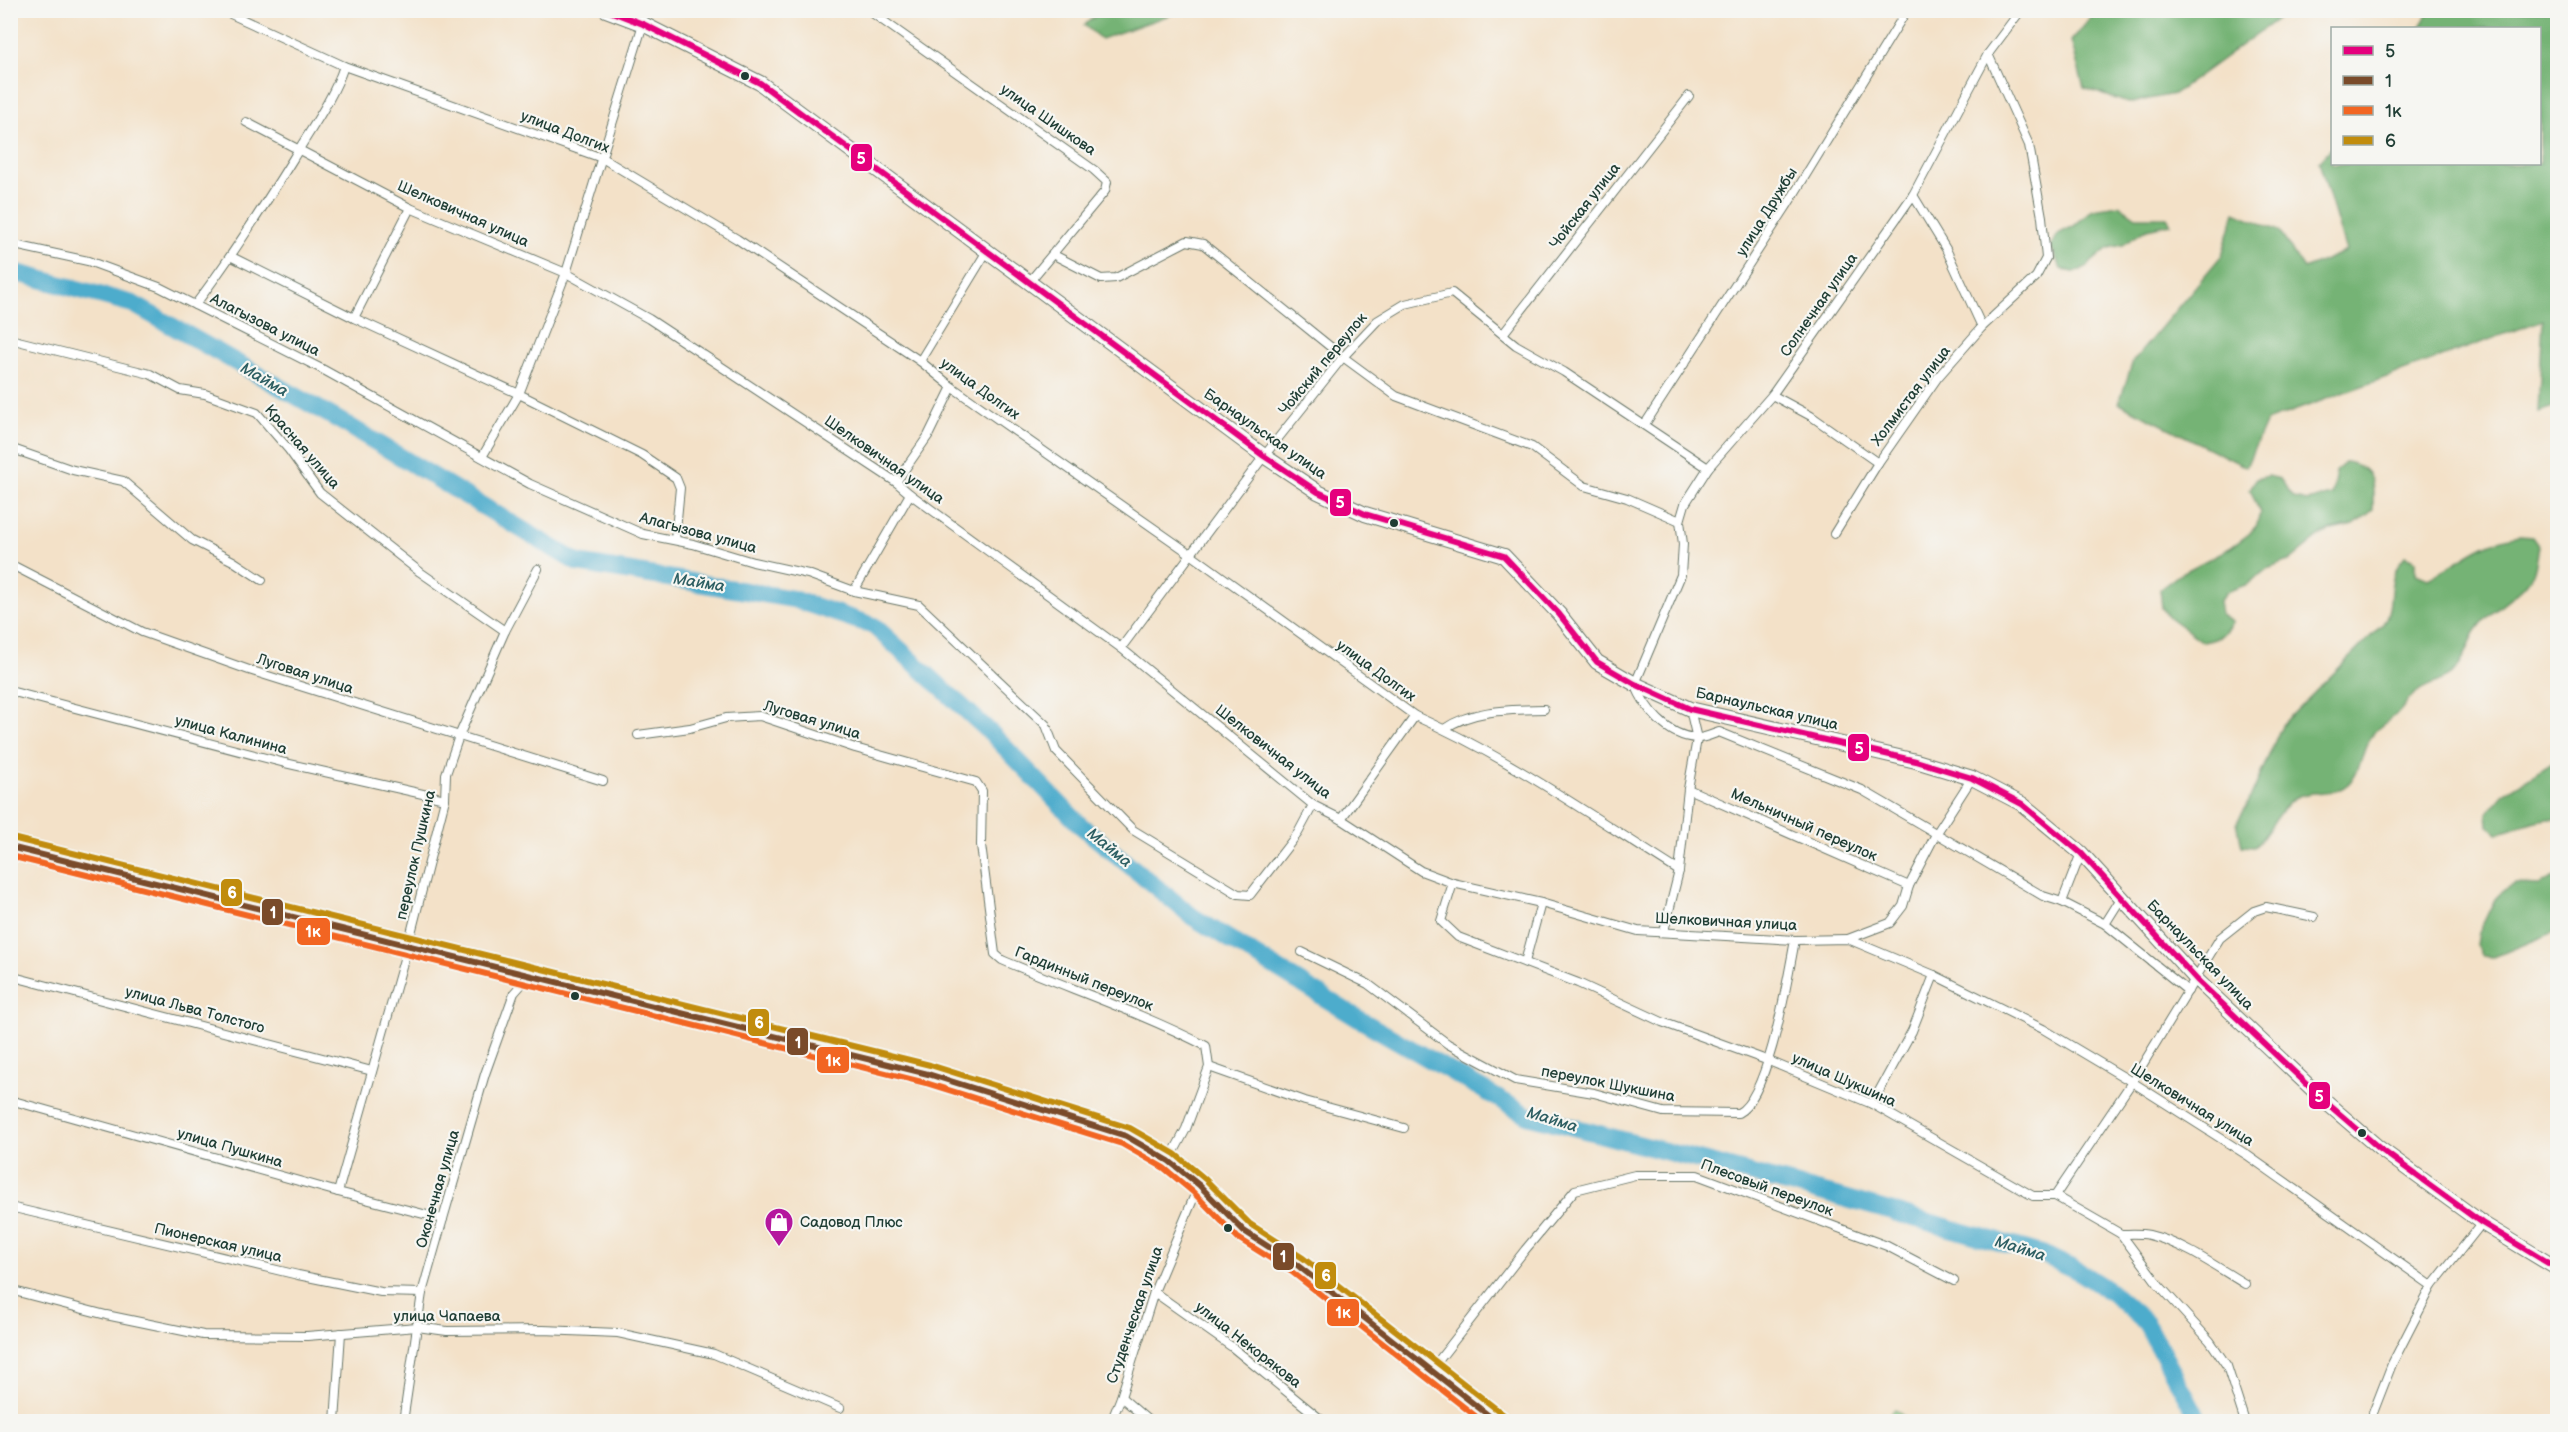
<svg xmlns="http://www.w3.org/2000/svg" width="2568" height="1432" font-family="'Balsamiq Sans',sans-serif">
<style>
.green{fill:#91d188;stroke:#58875e;stroke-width:1.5}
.forest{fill:#74b374;stroke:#4a7854;stroke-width:1.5}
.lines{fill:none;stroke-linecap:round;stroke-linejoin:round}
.river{stroke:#4eaccc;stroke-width:18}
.street-casing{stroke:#697668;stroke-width:10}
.secondary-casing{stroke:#697668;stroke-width:14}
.primary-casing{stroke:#697668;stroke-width:16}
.street{stroke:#fff;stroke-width:8}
.secondary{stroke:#fff;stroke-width:12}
.primary{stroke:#fff;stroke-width:14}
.bus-1-casing{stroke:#f6f6f2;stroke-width:10}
.bus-2-casing{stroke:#f6f6f2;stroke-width:10}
.bus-3-casing{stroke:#f6f6f2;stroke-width:10}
.bus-4-casing{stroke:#f6f6f2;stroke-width:10}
.bus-1{stroke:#e5007d;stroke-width:6}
.bus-2{stroke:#7a4b2a;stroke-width:6}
.bus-3{stroke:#f26522;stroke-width:6}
.bus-4{stroke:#c18c0d;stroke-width:6}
.bus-dot{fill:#1f3d34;stroke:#f6f6f2;stroke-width:2}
.labels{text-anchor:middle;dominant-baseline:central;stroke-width:4.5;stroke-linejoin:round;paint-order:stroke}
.street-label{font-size:15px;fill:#1f3d34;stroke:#f6f6f2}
.poi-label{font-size:15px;fill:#1f3d34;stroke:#f6f6f2;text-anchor:start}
.water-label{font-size:16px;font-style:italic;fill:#2d5e62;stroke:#f6f6f2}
.line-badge{stroke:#f6f6f2;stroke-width:2}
.badge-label{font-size:16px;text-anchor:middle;font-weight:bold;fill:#fff}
</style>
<rect width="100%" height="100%" fill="#f6f6f2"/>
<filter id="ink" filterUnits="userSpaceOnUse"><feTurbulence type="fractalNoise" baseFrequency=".0167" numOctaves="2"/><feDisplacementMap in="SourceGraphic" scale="12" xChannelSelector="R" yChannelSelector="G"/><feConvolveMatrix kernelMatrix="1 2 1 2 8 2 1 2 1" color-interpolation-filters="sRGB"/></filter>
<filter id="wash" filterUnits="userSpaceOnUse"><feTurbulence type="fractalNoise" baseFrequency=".008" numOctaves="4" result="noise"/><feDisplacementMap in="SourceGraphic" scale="24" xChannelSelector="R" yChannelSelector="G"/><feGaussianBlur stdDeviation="1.35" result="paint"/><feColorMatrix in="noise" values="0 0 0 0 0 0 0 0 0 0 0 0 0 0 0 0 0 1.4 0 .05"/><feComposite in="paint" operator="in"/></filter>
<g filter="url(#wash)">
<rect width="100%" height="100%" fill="#f3e1c8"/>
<polygon class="green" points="1894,1409 1909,1421 1883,1421"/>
<g class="forest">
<polygon points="1103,10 1181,10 1181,11 1101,39 1084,25"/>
<polygon points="2097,11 2097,10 2288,11 2174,94 2128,103 2084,88 2071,41"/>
<polygon points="2434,11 2557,11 2557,406 2538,412 2543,320 2266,421 2246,467 2119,403 2133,361 2222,255 2235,212 2279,231 2304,269 2346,251 2319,162 2332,147 2332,164 2540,164 2540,28 2419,28 2427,15"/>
<polygon points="2119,205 2136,217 2167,217 2171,224 2147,229 2123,245 2108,248 2081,271 2073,272 2061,269 2051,247 2058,234 2074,226 2093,209"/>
<path d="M2346,462C2376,468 2373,484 2373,510L2354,525L2331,530L2320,536L2289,561L2267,569L2248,584L2226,592L2219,602L2221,615L2232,622C2224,635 2218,640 2203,642L2169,617L2162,608L2160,589L2180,574L2230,548L2249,534L2257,525L2260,513L2250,489L2256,479L2268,476L2280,479L2294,498L2307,501L2332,495L2336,471Z"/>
<path d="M2520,535L2532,536L2539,546C2537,557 2536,571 2529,580C2516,599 2489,610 2476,631C2468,643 2466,660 2455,671C2444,682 2428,684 2416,693C2409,698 2404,707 2398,713C2391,719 2383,724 2376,730C2361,746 2363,768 2350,782C2336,798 2311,788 2294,798C2277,809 2271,833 2254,847L2242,846L2237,822L2247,806L2282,725L2383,624C2397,601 2383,581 2405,556L2416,561V574L2428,579C2461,562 2480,541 2520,535Z"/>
<path d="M2557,760V819C2535,817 2519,829 2497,833L2488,825L2487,813L2503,794Z"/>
<polygon points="2557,875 2557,931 2494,957 2482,956 2477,945 2479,932 2495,899 2504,890 2515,884 2540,885"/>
</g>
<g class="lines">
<polyline class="river" points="10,271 133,304 349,426 578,563 793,599 874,626 991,733 1080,825 1193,917 1359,1019 1527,1115 1836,1196 2042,1254 2080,1272 2112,1293 2146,1323 2200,1422"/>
</g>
</g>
<g filter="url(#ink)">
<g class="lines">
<g class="street-casing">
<g id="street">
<path d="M222,10L344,66L602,158L737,239L920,361L952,387L1192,555L1415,716C1508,757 1593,817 1679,871"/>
<polyline points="868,10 1094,170 1107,182 1105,191 1030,281"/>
<path d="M2021,10L1988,54L1913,195L1772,395L1708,468L1685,504L1680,521L1683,544L1681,575L1635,684C1645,709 1667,736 1696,738C1703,739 1713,734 1719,732L1862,790L2043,896L2062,902L2105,924L2122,897"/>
<polyline points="246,122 410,208 566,273 649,319 896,482 910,494 1121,648 1313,805 1341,819 1421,871 1453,883 1541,903 1638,931 1795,940 1848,939 1934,975 2043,1029 2132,1082 2247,1155 2432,1286 2482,1223"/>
<polyline points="1913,195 1946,249 1982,327"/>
<polyline points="10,244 88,261 159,287 322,369 530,484 643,534 693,544 753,562 808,574 854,591 919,605 1046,725 1056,751 1133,830 1238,894 1250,895 1298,833 1313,805"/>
<polyline points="1054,255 1101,279 1116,278 1187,241 1203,244 1343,357 1396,396 1532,447 1584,486 1627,498 1680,521"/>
<polyline points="232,257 354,318 519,394 642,455 676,478 680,488 675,540"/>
<path d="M195,305C231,258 262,209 293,159C311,129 333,99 344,66"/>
<polyline points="354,318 410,208"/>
<polyline points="1503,334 1689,96"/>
<polyline points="10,339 150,374 180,390 205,394 257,413 289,450 320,493 420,572 505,631"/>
<polyline points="920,361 987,251"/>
<polyline points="1772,395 1811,416 1878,463"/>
<polyline points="1645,424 1788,204 1907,10"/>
<polyline points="10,448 73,470 123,481 192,540 233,561 262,580"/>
<polyline points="482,457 519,394 566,273 643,24"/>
<polyline points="896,482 928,436 952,387"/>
<polyline points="1834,534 1878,463 1938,377 1982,327 2036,277 2046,258 2042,217 2029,145 1988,54"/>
<polyline points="10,564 142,632 249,670 603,781"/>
<polyline points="854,591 910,494"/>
<polyline points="1121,648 1264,456 1343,357 1377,321 1405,304 1452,293 1516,345 1564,372 1708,468"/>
<polyline points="10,691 285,763 445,799"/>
<path d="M1444,729C1473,709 1510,710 1544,709"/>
<path d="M638,735L690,728L726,718L760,716L855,748L976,782L982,791L981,845L995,954L1002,960C1070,989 1140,1012 1206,1046L1209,1067L1186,1129L1169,1161"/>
<polyline points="1688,789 1909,886"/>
<polyline points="1341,819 1415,716"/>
<polyline points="1453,883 1441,921 1458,937 1578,983 1662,1022 1769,1061 1872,1104 2033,1196 2055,1196 2121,1234 2159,1285 2210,1341 2227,1366 2245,1422"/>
<polyline points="2062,902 2081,853"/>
<polyline points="2105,924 2188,991"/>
<polyline points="1664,931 1679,871 1688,789 1697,739 1690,709"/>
<polyline points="1848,939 1890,923 1903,906 1909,886 1936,834 1972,778"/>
<path d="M1302,952L1368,984L1448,1044L1515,1080L1594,1093L1663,1112L1738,1113C1769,1098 1788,976 1795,940"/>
<polyline points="1525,962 1541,903"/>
<polyline points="10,976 372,1071"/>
<polyline points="1209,1067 1305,1101 1404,1128"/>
<polyline points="10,1100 338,1192 443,1219"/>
<polyline points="1872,1104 1912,1031 1934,975"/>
<polyline points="338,1192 408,945 445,799 446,774 459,736 505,631 538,569"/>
<polyline points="2055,1196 2132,1082 2220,938 2254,911 2266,907 2314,917"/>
<polyline points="10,1207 298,1275 381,1292 422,1293"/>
<path d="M2121,1234C2130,1234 2140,1233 2149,1235C2183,1243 2215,1266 2245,1284"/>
<polyline points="10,1290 106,1315 203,1335 307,1336 417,1327 447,1331 543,1330 618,1333 714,1354 840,1408"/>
<polyline points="1154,1292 1232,1347 1324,1422"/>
<polyline points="1432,1369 1525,1250 1575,1190 1635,1175 1697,1175 1887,1246 1954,1281"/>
<polyline points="1121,1397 1150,1422"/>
<polyline points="2373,1413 2392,1364 2432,1286"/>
<polyline points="335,1422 341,1333"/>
<polyline points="403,1422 422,1293 443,1219 485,1074 514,993 530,975"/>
<polyline points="1111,1422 1121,1397 1154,1292 1199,1185"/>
</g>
</g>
<g class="secondary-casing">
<polyline id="secondary" points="10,847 928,1074 1126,1136 1169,1161 1199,1185 1244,1231 1297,1265 1498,1422"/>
</g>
<g class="primary-casing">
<polyline id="primary" points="606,10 643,24 760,83 1264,456 1318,492 1365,514 1504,556 1559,614 1597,662 1635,684 1690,709 1916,761 1972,778 2022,804 2081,853 2197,980 2328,1104 2379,1148 2482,1223 2558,1269"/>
</g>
<use href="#street" class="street"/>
<use href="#secondary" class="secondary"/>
<use href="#primary" class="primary"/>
<g class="bus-1-casing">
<polyline id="bus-1" points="607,10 643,24 760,83 1264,456 1318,492 1365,514 1504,556 1559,614 1597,662 1635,684 1690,709 1916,761 1972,778 2022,804 2081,853 2197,980 2328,1104 2379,1148 2482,1223 2558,1269"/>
</g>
<g class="bus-2-casing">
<polyline id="bus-2" points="10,847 928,1074 1126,1136 1169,1161 1199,1185 1244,1231 1297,1265 1497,1422"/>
</g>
<g class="bus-3-casing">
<polyline id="bus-3" points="10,856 926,1083 1122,1144 1164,1168 1193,1192 1238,1238 1292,1272 1483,1422"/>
</g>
<g class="bus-4-casing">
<polyline id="bus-4" points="12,838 930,1065 1130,1128 1175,1154 1205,1179 1250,1224 1303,1258 1504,1415"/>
</g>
<use href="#bus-1" class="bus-1"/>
<use href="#bus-2" class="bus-2"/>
<use href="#bus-3" class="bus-3"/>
<use href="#bus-4" class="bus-4"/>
</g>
</g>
<defs>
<g id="shop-pin" transform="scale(1.5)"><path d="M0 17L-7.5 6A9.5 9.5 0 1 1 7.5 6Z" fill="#b5179e" stroke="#f6f6f2"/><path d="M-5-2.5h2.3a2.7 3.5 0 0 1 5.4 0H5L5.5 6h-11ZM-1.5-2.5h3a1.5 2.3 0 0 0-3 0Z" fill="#fff"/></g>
</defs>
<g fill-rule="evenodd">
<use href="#shop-pin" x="779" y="1222"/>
</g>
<g class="bus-dot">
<circle cx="745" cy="76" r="5"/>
<circle cx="1394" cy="523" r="5"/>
<circle cx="575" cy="996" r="5"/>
<circle cx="2362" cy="1133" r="5"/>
<circle cx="1228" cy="1228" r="5"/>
</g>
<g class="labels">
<g class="street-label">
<text transform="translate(1048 120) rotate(35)">улица Шишкова</text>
<text transform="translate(565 132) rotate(21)">улица Долгих</text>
<text transform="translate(1585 206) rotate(-52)">Чойская улица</text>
<text transform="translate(1767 212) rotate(-58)">улица Дружбы</text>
<text transform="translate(463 214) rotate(24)">Шелковичная улица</text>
<text transform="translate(1819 305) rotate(-55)">Солнечная улица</text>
<text transform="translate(265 325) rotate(27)">Алагызова улица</text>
<text transform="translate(1323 364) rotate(-50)">Чойский переулок</text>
<text transform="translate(980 389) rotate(36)">улица Долгих</text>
<text transform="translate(1911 396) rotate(-53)">Холмистая улица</text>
<text transform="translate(1265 434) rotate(35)">Барнаульская улица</text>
<text transform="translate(302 447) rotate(49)">Красная улица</text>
<text transform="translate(884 460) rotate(35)">Шелковичная улица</text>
<text transform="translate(698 533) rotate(15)">Алагызова улица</text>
<text transform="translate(1376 671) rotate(36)">улица Долгих</text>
<text transform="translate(305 674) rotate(18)">Луговая улица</text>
<text transform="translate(1767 709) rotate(13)">Барнаульская улица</text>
<text transform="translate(812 720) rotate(17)">Луговая улица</text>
<text transform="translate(231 735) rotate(15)">улица Калинина</text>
<text transform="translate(1273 752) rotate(38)">Шелковичная улица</text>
<text transform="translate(1804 825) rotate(24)">Мельничный переулок</text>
<text transform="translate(416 855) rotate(-77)">переулок Пушкина</text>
<text transform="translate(1726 922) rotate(3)">Шелковичная улица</text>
<text transform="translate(2200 955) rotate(46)">Барнаульская улица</text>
<text transform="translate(1084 979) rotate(22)">Гардинный переулок</text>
<text transform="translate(195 1010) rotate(15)">улица Льва Толстого</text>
<text transform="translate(1844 1080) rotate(24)">улица Шукшина</text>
<text transform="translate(1608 1084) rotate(11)">переулок Шукшина</text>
<text transform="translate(2192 1105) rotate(32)">Шелковичная улица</text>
<text transform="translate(230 1148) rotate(16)">улица Пушкина</text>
<text transform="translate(1767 1188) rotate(20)">Плесовый переулок</text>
<text transform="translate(438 1189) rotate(-74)">Оконечная улица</text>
<text transform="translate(218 1243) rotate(13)">Пионерская улица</text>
<text transform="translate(1135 1315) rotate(-71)">Студенческая улица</text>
<text x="447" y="1316">улица Чапаева</text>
<text transform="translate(1248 1345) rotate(38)">улица Некорякова</text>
</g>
<g class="poi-label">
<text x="800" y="1222">Садовод Плюс</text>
</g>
<g class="water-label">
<text transform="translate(264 380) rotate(30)">Майма</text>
<text transform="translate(699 583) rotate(9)">Майма</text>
<text transform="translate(1109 848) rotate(39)">Майма</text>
<text transform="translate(1552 1120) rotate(17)">Майма</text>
<text transform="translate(2020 1249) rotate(17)">Майма</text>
</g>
</g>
<g class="line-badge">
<rect x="850" y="143" width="23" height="29" rx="6" fill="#e5007d"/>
<rect x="1329" y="488" width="23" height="29" rx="6" fill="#e5007d"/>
<rect x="1847" y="733" width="23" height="29" rx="6" fill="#e5007d"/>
<rect x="220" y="878" width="23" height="29" rx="6" fill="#c18c0d"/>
<rect x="261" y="898" width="23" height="28" rx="6" fill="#7a4b2a"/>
<rect x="296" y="917" width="35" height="29" rx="6" fill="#f26522"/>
<rect x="747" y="1008" width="23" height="29" rx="6" fill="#c18c0d"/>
<rect x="786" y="1027" width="23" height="29" rx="6" fill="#7a4b2a"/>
<rect x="816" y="1046" width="34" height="28" rx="6" fill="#f26522"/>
<rect x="2308" y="1081" width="23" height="29" rx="6" fill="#e5007d"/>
<rect x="1272" y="1242" width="23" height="29" rx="6" fill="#7a4b2a"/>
<rect x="1314" y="1261" width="23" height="29" rx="6" fill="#c18c0d"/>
<rect x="1326" y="1298" width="34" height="29" rx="6" fill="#f26522"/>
</g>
<g class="badge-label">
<text x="861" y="164">5</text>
<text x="1340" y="508">5</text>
<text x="1859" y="754">5</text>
<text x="232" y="898">6</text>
<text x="273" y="918">1</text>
<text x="313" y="937">1к</text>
<text x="759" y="1028">6</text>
<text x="798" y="1048">1</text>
<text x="833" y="1066">1к</text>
<text x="2319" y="1102">5</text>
<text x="1283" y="1262">1</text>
<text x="1326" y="1281">6</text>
<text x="1343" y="1318">1к</text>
</g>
<rect width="2568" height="1432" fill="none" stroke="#f6f6f2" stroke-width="36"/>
<rect x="2331" y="27" width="210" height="138" fill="#f6f6f2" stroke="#a0aca6" stroke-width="1.5"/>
<rect x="2343" y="46" width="30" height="9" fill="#e5007d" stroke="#a0aca6" stroke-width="1.5"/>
<text x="2385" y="57" font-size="18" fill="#1f3d34">5</text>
<rect x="2343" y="76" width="30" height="9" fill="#7a4b2a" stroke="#a0aca6" stroke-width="1.5"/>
<text x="2385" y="87" font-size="18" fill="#1f3d34">1</text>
<rect x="2343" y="106" width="30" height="9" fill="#f26522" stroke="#a0aca6" stroke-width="1.5"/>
<text x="2385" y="117" font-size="18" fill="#1f3d34">1к</text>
<rect x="2343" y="136" width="30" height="9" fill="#c18c0d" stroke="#a0aca6" stroke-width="1.5"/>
<text x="2385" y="147" font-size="18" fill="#1f3d34">6</text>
</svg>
